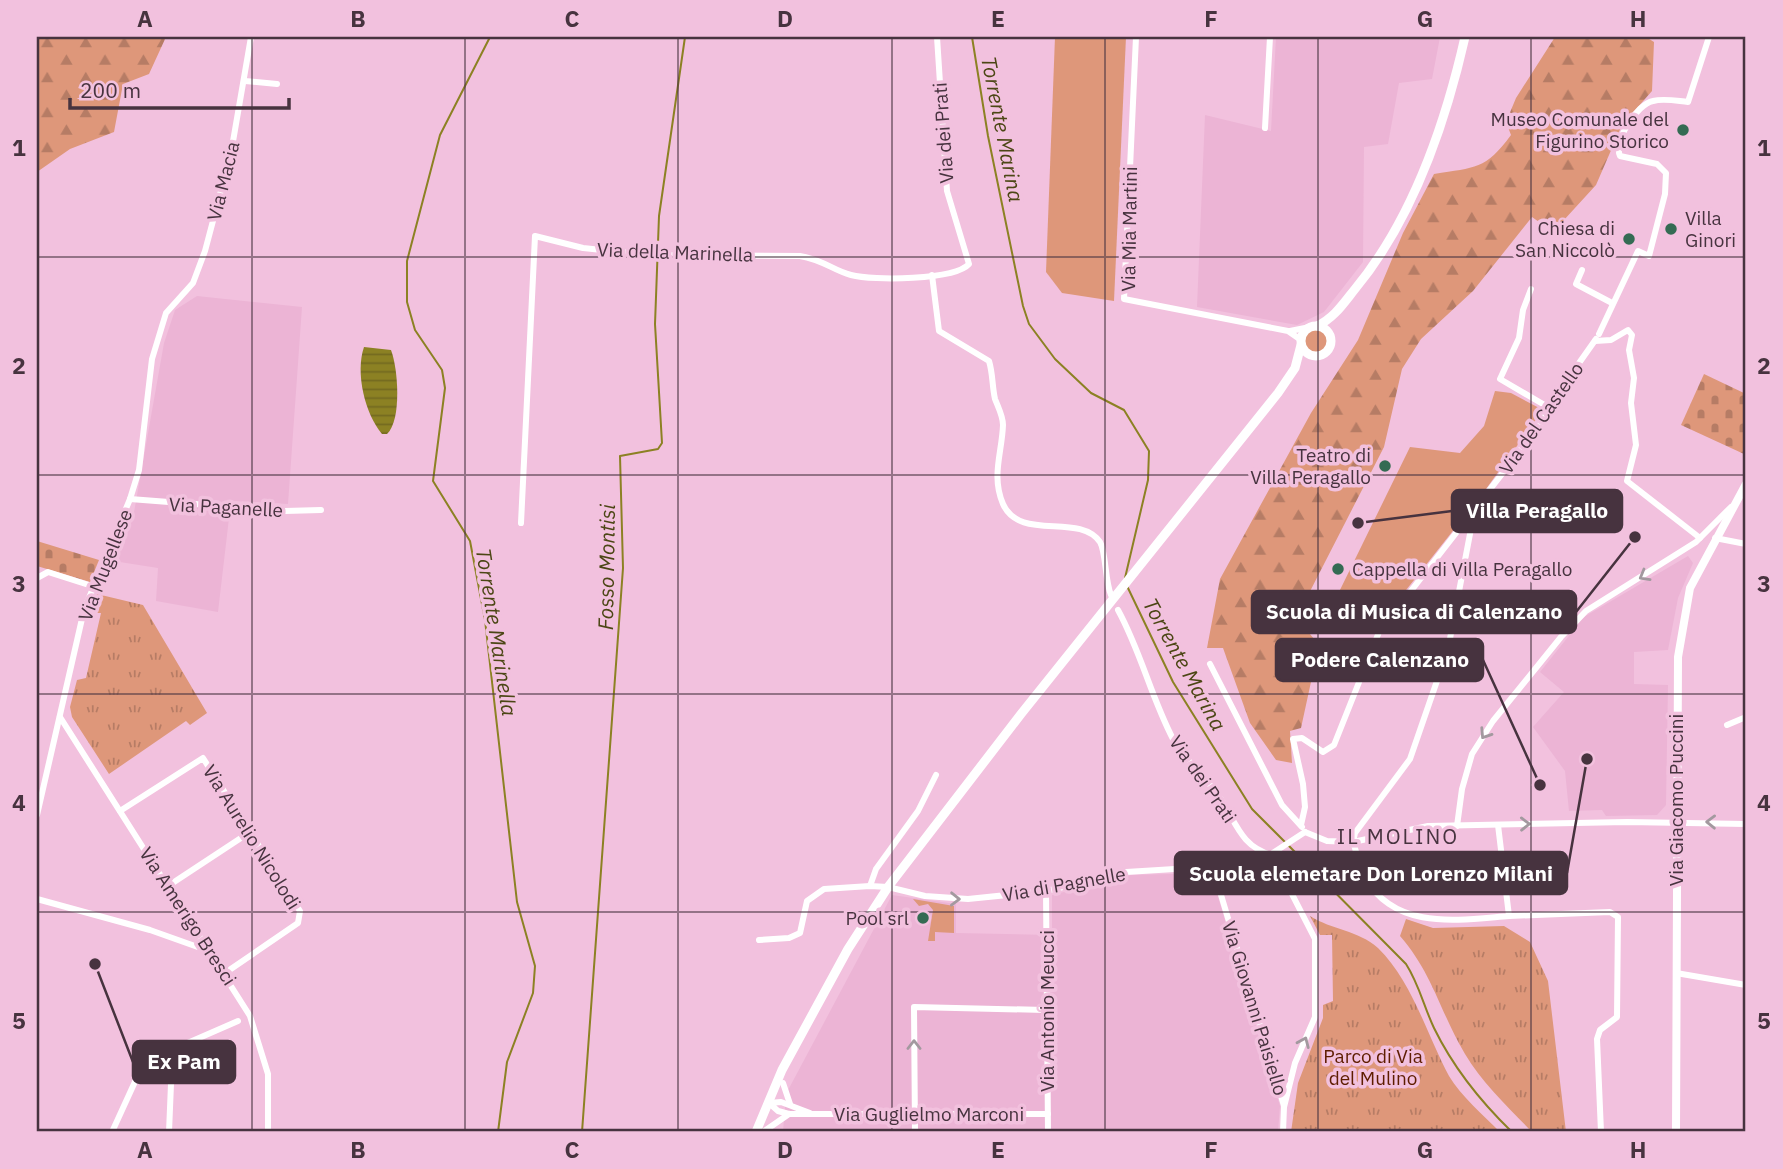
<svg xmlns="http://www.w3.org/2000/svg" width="1783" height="1169" font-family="'IBM Plex Sans',sans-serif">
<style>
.built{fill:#ecb4d5}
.green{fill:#de977a}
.forest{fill:url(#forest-firs)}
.cemetery{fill:url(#cemetery-stones)}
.park{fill:url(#park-tufts)}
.water{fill:url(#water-rules)}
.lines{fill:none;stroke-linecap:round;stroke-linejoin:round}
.stream{stroke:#8c8123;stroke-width:2}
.minor{stroke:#fff;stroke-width:6}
.tertiary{stroke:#fff;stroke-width:8}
.secondary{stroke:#fff;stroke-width:9}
.oneway{stroke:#a3999f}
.grid{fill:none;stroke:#47333f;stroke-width:2;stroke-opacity:0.55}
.poi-dot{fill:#346b53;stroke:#f2c1de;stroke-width:2.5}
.labels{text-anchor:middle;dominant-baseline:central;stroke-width:7;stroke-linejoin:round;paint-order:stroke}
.poi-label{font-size:19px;fill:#47333f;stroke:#f2c1de;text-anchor:end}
.street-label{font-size:19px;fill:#47333f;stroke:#f2c1de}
.park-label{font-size:19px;fill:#5e1d00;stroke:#f2c1de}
.water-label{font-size:21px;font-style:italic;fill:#4c4615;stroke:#f2c1de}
.neighbourhood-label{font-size:21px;letter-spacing:2px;fill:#47333f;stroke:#f2c1de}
.leader{fill:none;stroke:#47333f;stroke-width:2.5}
.callout-dot{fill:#47333f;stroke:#f2c1de;stroke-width:2.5}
.callout{fill:#47333f;stroke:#47333f;stroke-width:2.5}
.callout-label{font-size:21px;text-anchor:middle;font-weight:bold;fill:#fff}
.neatline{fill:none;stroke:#47333f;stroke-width:2.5}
.grid-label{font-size:23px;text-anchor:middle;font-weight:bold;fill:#47333f}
</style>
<defs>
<pattern id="forest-firs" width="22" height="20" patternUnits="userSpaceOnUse" patternTransform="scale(1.75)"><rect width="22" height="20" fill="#de977a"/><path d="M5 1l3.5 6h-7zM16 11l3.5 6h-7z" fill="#b67c65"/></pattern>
<pattern id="cemetery-stones" width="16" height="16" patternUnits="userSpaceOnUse" patternTransform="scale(1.75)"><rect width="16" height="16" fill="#de977a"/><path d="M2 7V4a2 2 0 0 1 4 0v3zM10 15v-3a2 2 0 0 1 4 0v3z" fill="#b67c65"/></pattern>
<pattern id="park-tufts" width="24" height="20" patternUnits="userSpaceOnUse" patternTransform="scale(1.75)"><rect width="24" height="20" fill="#de977a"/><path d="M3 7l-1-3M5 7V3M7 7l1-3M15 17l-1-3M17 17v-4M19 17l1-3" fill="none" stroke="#b67c65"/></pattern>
<pattern id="water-rules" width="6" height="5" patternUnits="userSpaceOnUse" patternTransform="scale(1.75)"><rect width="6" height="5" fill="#8c8123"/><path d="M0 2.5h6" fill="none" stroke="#746a20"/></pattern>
</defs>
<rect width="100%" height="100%" fill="#f2c1de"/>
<g class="built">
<polygon points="1276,37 1440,37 1432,79 1399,83 1388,144 1364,147 1363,262 1324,312 1297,325 1197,307 1205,115 1271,131"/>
<polygon points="197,296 302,307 288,504 231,501 218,612 156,601 158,568 107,560 133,518 164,343 175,310"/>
<polygon points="1688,556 1693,563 1678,598 1668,650 1634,652 1634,684 1668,685 1666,805 1657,815 1606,816 1602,810 1569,811 1565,771 1533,727 1564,692 1540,672 1584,617"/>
<polygon points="1211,873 1280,1106 1278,1132 783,1132 786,1094 892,895 956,904 956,933 1052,935 1052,895 1131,875"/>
</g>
<g class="green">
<polygon points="1055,37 1126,37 1114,301 1062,293 1046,272"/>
<circle cx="1316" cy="341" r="12"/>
<polygon points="1495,391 1511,393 1543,410 1486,489 1380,623 1359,623 1342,613 1339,592 1410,447 1460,453 1484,426"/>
<polygon points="913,899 954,906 954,933 935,932 935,941 928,941 933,910 928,904 919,906"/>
</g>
<g class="forest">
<polygon points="37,37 166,37 149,74 123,84 114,132 70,149 37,172"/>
<path d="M1555,37H1646L1654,42L1652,91L1622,125L1596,185L1553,232L1532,217L1473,291L1421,339L1402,369L1384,447L1303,605L1305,628L1319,645L1301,728L1290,731L1292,763L1276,760L1250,723L1223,648H1207L1220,579L1311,413L1358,340L1403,233L1434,174C1476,167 1485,170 1511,135L1506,122L1516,98Z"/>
</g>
<g class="cemetery">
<polygon points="1704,374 1746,394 1744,454 1681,425"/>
<polygon points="37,541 99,560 90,582 37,566"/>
</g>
<g class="park">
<polygon points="97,594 143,605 207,713 190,725 186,721 109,774 72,717 70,707 77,680 86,678 101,613 93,613"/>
<path d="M1310,916C1332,930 1358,930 1378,948C1412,981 1427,1035 1449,1076C1461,1096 1484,1116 1500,1132H1291L1298,1083L1323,1018V1005L1333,1001L1332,935H1320Z"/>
<path d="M1406,919L1433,928L1504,926L1530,942L1548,981L1566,1132H1532C1509,1108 1482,1083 1465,1054C1440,1012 1433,974 1400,936Z"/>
</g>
<path class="water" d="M364,347L391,350C398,368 402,420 387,434H382C365,414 355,373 364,347Z"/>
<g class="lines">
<g class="stream">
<polyline points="490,37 440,135 407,261 407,302 415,330 442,370 445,388 433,481 470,541 485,620 517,902 535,966 533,993 507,1062 498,1132"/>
<polyline points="972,37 988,136 1023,306 1029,324 1055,359 1091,393 1124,410 1149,451 1148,480 1125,578"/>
<polyline points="1127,586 1173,682 1252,809 1285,842"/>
<path d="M1289,846L1406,964C1419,984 1424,1007 1434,1028C1454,1069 1480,1101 1512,1132"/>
<polyline points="582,1132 623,568 620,456 658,449 662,443 655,324 659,216 685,37"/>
</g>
<g class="minor">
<polyline points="1136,37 1124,299 1288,331 1301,340"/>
<polyline points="245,81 277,84"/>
<polyline points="1265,128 1270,37"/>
<polyline points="1582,270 1576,284 1612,303"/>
<path d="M932,275L939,331L989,361C993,374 992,386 995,399C998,407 1003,416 1003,425C1002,453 991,476 1003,504C1020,542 1079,512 1100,542C1106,552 1105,581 1111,595"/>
<polyline points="1531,289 1523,310 1519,338 1500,379 1548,407"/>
<polyline points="1290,331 1310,327"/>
<path d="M1599,334L1638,251L1649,256L1665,194L1666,173L1657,164L1620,156C1613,141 1637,104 1653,101C1664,98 1677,101 1688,102L1709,37"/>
<polyline points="1595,341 1611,340 1628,330 1632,335 1629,350 1634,378 1631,403 1636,445 1627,481 1700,538"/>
<polyline points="130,499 285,511 321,510"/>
<path d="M521,523L535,236L583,248L649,255L800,256C824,260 832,270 851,275C873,281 955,280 969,264L947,191L937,37"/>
<polyline points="1715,538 1746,544"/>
<polyline points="37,578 48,572 92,586"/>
<path d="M1118,610C1141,652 1151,697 1173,739C1184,761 1207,777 1220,798C1236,822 1241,847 1272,855"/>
<polyline points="1210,664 1282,805 1302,827"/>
<polyline points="60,717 250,1016 268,1074 268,1132"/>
<polyline points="1727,725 1746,717 1746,705"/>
<polyline points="120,811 203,758 300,911 298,923 225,973"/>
<polyline points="37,815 84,610 130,499 139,470 152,359 166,313 193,283 205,251 231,153 251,37"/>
<polyline points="1301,825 1305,807 1303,784 1293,739 1302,738 1323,752 1334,745 1379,632 1540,425 1548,407 1596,339"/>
<polyline points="1457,826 1462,789 1472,754 1493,721 1561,637 1586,611 1696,542 1731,507"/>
<polyline points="1305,832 1327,841 1353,842 1428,826 1627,822 1746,824"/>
<polyline points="1353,842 1355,833 1410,759 1448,649 1474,513"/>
<path d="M1353,842C1357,853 1359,867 1365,878C1396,931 1458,920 1509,916L1498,825"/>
<polyline points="1272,855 1315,939 1315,1017 1295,1063 1284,1107 1283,1132"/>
<polyline points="1213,868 1284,1106"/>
<polyline points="168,886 250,832"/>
<polyline points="870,886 876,869 918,811 936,775"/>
<polyline points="1046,891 1048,1132"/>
<polyline points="37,899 150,930 209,951"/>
<polyline points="1509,916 1610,912 1618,917 1617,1017 1600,1030 1597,1039 1601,1132"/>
<polyline points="759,940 789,938 800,933 807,901 824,889 870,886 888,887 925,896 968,899 1046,891 1126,872 1256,864 1305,832"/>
<polyline points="1676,973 1746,985"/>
<polyline points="162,1055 171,1084 169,1132"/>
<polyline points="783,1083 790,1104"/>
<polyline points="810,1113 781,1102 769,1103 778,1111 789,1114 1048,1114"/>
<polyline points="112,1132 144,1062 238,1021"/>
<polyline points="763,1132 789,1114"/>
<polyline points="915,1132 914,1007 1045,1010"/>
</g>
<polyline class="tertiary" points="1676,1132 1678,657 1690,588 1746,484"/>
<g class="secondary">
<circle cx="1316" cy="341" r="15"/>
<path d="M1317,326C1334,318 1343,304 1355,289C1413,219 1445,125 1465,37"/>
<polyline points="756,1132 782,1070 848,949 888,887 1021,714 1278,393 1295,368 1301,345"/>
</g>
</g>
<defs><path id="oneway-chevron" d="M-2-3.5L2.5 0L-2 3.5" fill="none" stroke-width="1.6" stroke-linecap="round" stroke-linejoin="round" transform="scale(1.75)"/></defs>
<g class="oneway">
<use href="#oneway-chevron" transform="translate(1644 576) rotate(150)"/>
<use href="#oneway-chevron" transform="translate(1485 734) rotate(123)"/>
<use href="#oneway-chevron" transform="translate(1711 822) rotate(-179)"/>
<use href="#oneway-chevron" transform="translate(1525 824) rotate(-1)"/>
<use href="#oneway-chevron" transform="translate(955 899) rotate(1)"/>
<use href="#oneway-chevron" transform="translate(1304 1042) rotate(-67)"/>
<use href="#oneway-chevron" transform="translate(914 1045) rotate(-90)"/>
</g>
<path class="grid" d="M252,37V1132M465,37V1132M678,37V1132M892,37V1132M1105,37V1132M1318,37V1132M1531,37V1132M37,257H1746M37,475H1746M37,694H1746M37,912H1746"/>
<g class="poi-dot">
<circle cx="1683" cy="130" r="7"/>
<circle cx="1671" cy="229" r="7"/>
<circle cx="1629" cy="239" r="7"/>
<circle cx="1385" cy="466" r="7"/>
<circle cx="1338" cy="569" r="7"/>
<circle cx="923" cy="918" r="7"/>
</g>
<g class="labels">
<g class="poi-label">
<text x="1669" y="119">Museo Comunale del<tspan x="1669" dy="22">Figurino Storico</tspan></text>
<text x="1685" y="218" text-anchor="start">Villa<tspan x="1685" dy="22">Ginori</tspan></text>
<text x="1615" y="228">Chiesa di<tspan x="1615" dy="22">San Niccolò</tspan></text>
<text x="1371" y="455">Teatro di<tspan x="1371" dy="22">Villa Peragallo</tspan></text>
<text x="1352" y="569" text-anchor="start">Cappella di Villa Peragallo</text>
<text x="909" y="918">Pool srl</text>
</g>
<g class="street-label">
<text transform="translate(943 133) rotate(-94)">Via dei Prati</text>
<text transform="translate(223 181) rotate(-76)">Via Macia</text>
<text transform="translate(1129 229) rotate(-89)">Via Mia Martini</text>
<text transform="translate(675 252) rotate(2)">Via della Marinella</text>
<text transform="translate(1541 418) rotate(-55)">Via del Castello</text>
<text transform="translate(226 507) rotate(3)">Via Paganelle</text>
<text transform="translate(105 565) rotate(-69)">Via Mugellese</text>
<text transform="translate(1203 779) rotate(55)">Via dei Prati</text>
<text transform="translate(1676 800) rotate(-90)">Via Giacomo Puccini</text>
<text transform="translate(252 837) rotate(58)">Via Aurelio Nicolodi</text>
<text transform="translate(1064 884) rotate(-10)">Via di Pagnelle</text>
<text transform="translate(188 916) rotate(57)">Via Amerigo Bresci</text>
<text transform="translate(1255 1008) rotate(73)">Via Giovanni Paisiello</text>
<text transform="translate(1047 1011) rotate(-90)">Via Antonio Meucci</text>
<text x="929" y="1114">Via Guglielmo Marconi</text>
</g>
<g class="park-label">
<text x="1373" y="1056">Parco di Via<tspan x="1373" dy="22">del Mulino</tspan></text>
</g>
<g class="water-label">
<text transform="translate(1003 129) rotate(79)">Torrente Marina</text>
<text transform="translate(606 567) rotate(-89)">Fosso Montisi</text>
<text transform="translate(497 632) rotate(81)">Torrente Marinella</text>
<text transform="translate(1185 664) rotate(61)">Torrente Marina</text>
</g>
<g class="neighbourhood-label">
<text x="1398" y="836">IL MOLINO</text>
</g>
</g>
<path class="leader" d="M1358 523L1452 511M1635 537L1576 612M1540 785L1483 660M1587 759L1567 873M95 964L133 1062"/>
<g class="callout-dot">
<circle cx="1358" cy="523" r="7"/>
<circle cx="1635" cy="537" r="7"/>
<circle cx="1540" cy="785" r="7"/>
<circle cx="1587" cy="759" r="7"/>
<circle cx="95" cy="964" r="7"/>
</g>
<g class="callout">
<rect x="1452" y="490" width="170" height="42" rx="7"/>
<rect x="1252" y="591" width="324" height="42" rx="7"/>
<rect x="1276" y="639" width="207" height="42" rx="7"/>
<rect x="1175" y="852" width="392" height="42" rx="7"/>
<rect x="133" y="1041" width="102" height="42" rx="7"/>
</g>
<g class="callout-label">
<text x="1537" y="518">Villa Peragallo</text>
<text x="1414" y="619">Scuola di Musica di Calenzano</text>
<text x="1380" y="667">Podere Calenzano</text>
<text x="1371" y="881">Scuola elemetare Don Lorenzo Milani</text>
<text x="184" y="1069">Ex Pam</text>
</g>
<rect width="1783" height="1169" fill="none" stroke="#f2c1de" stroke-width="77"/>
<path d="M70 98v10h219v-10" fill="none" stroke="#47333f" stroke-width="3.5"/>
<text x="80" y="98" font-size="21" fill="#47333f" stroke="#f2c1de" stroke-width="5" paint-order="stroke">200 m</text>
<rect x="38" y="38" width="1706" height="1092" class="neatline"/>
<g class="grid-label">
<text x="145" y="27">A</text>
<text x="358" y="27">B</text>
<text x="572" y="27">C</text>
<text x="785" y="27">D</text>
<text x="998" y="27">E</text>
<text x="1211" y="27">F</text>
<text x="1425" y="27">G</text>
<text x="1638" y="27">H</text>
<text x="19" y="156">1</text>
<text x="1764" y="156">1</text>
<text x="19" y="374">2</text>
<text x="1764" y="374">2</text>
<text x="19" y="592">3</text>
<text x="1764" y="592">3</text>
<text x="19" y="811">4</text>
<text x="1764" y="811">4</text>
<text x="19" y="1029">5</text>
<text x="1764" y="1029">5</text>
<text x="145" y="1158">A</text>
<text x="358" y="1158">B</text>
<text x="572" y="1158">C</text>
<text x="785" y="1158">D</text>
<text x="998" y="1158">E</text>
<text x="1211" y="1158">F</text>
<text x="1425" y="1158">G</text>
<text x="1638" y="1158">H</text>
</g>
</svg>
